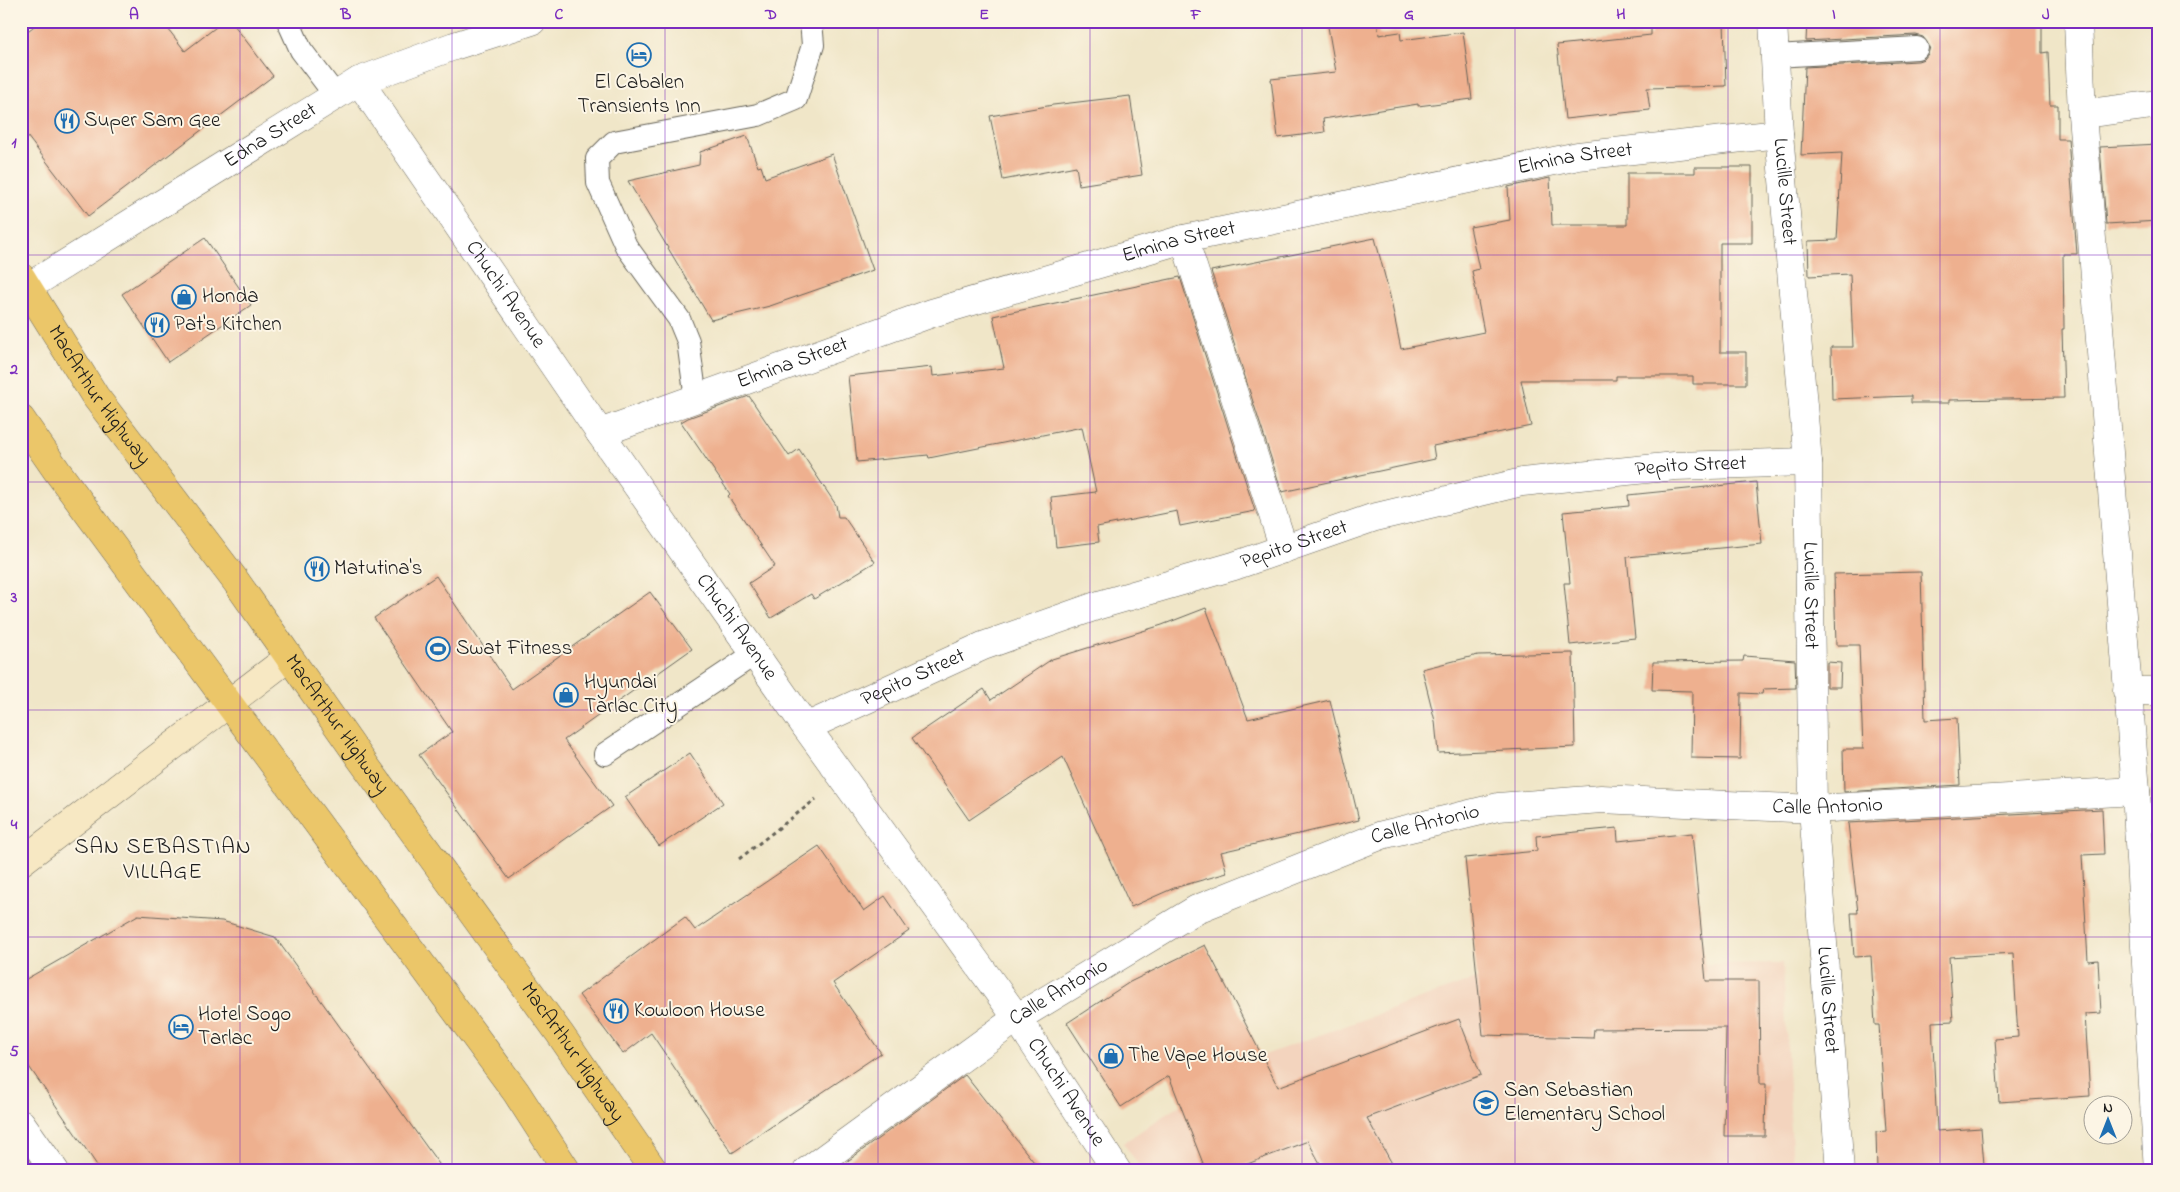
<svg xmlns="http://www.w3.org/2000/svg" width="2180" height="1192" font-family="'Indie Flower',sans-serif">
<style>
.built{fill:#f3d4be}
.building{fill:#eeb08f}
.lines{fill:none;stroke-linecap:round;stroke-linejoin:round}
.lane-casing{stroke:#666358;stroke-width:24}
.street-casing{stroke:#666358;stroke-width:29}
.secondary-casing{stroke:#666358;stroke-width:29}
.highway-casing{stroke:#666358;stroke-width:29}
.path{stroke:#666358;stroke-width:3;stroke-dasharray:4 4;stroke-linecap:butt}
.lane{stroke:#fff;stroke-width:22}
.street{stroke:#fff;stroke-width:28}
.secondary{stroke:#f7e8c3;stroke-width:28}
.highway{stroke:#ebc669;stroke-width:28}
.grid{fill:none;stroke:#7b2cbf;stroke-width:1;stroke-opacity:0.55}
.labels{text-anchor:middle;dominant-baseline:central;stroke-width:4;stroke-linejoin:round;paint-order:stroke}
.poi-label{font-size:21px;fill:#1c1c1c;stroke:#fcf5e5;text-anchor:start}
.street-label{font-size:21px;fill:#1c1c1c;stroke:#fcf5e5}
.neighbourhood-label{font-size:22px;letter-spacing:1px;fill:#1c1c1c;stroke:#fcf5e5}
.neatline{fill:none;stroke:#7b2cbf;stroke-width:2}
.grid-label{font-size:16px;text-anchor:middle;font-weight:bold;fill:#7b2cbf}
</style>
<rect width="100%" height="100%" fill="#fcf5e5"/>
<filter id="ink" filterUnits="userSpaceOnUse"><feTurbulence type="fractalNoise" baseFrequency=".02" numOctaves="2"/><feDisplacementMap in="SourceGraphic" scale="10" xChannelSelector="R" yChannelSelector="G"/><feConvolveMatrix kernelMatrix="1 2 1 2 8 2 1 2 1" color-interpolation-filters="sRGB"/></filter>
<filter id="wash" filterUnits="userSpaceOnUse"><feTurbulence type="fractalNoise" baseFrequency=".0096" numOctaves="4" result="noise"/><feDisplacementMap in="SourceGraphic" scale="20" xChannelSelector="R" yChannelSelector="G"/><feGaussianBlur stdDeviation="1.12" result="paint"/><feColorMatrix in="noise" values="0 0 0 0 0 0 0 0 0 0 0 0 0 0 0 0 0 1.4 0 .05"/><feComposite in="paint" operator="in"/></filter>
<g filter="url(#wash)">
<rect width="100%" height="100%" fill="#f0e6c8"/>
<polygon class="built" points="1783,963 1793,1171 1143,1171 1123,1143 1242,1063 1509,967"/>
<g id="blocks">
<g class="building">
<polygon points="41,21 162,21 185,51 224,21 231,21 273,76 88,216 21,128 21,36"/>
<polygon points="1327,21 1377,21 1379,35 1400,32 1401,40 1463,32 1472,99 1418,106 1418,104 1323,119 1325,132 1278,138 1271,79 1336,72"/>
<polygon points="1651,21 1724,21 1726,86 1647,88 1650,110 1565,119 1557,45 1651,35"/>
<polygon points="1807,21 2042,21 2042,53 2048,52 2050,105 2058,105 2058,139 2068,139 2077,254 2063,254 2064,329 2062,329 2064,398 1949,400 1949,403 1911,403 1911,396 1832,399 1831,347 1853,347 1850,274 1809,276 1808,241 1837,240 1842,153 1801,155 1805,67 1918,61 1924,59 1928,54 1930,47 1923,37 1916,35 1806,41"/>
<polygon points="1130,96 1142,175 1079,185 1076,166 1003,180 990,116 1053,105"/>
<polygon points="747,136 758,167 761,166 765,178 832,154 873,270 770,306 711,320 628,181 699,165 700,152"/>
<polygon points="2159,144 2159,221 2106,224 2100,147"/>
<polygon points="1695,167 1752,167 1752,243 1720,243 1720,352 1746,352 1746,384 1693,384 1693,376 1616,376 1616,380 1521,380 1531,426 1433,446 1435,459 1282,492 1211,271 1375,238 1390,296 1401,349 1484,332 1472,271 1479,269 1470,227 1510,220 1508,187 1550,178 1552,225 1627,225 1627,173 1695,173"/>
<polygon points="205,238 251,305 168,362 122,294"/>
<polygon points="1180,277 1255,511 1180,526 1177,511 1097,527 1099,542 1056,547 1051,497 1096,492 1082,427 929,458 928,455 857,462 848,376 932,367 933,376 1004,368 993,316"/>
<polygon points="749,396 789,456 799,449 836,505 838,517 844,517 875,562 814,599 811,594 771,618 749,583 775,566 728,496 730,494 681,422 688,418"/>
<polygon points="1756,482 1762,544 1627,557 1635,638 1570,645 1564,583 1570,583 1563,512 1629,506 1628,495"/>
<polygon points="1921,572 1925,720 1957,718 1960,785 1844,792 1843,749 1863,749 1859,645 1836,645 1834,574"/>
<polygon points="436,576 512,689 650,592 692,649 564,740 612,806 509,879 419,755 452,732 374,618"/>
<polygon points="1206,608 1248,719 1330,700 1359,820 1221,852 1227,873 1174,888 1131,907 1063,757 969,820 912,738 984,689 991,700 1052,659 1162,625"/>
<polygon points="1573,653 1575,747 1438,753 1435,721 1422,669 1478,655"/>
<polygon points="1744,656 1795,660 1796,688 1763,689 1762,694 1741,693 1740,759 1691,758 1692,691 1652,690 1653,662 1743,661"/>
<polygon points="1827,662 1841,663 1840,687 1827,687"/>
<polygon points="690,753 723,803 659,846 625,797"/>
<polygon points="2102,809 2104,854 2082,855 2088,961 2098,960 2101,1013 2085,1014 2090,1096 1999,1102 1995,1039 2018,1037 2013,953 1949,957 1953,1021 1932,1022 1937,1131 1981,1128 1984,1165 1960,1167 1960,1171 1877,1171 1876,1132 1886,1131 1879,1025 1875,1025 1871,956 1854,957 1851,913 1858,913 1848,823"/>
<polygon points="1617,828 1618,841 1692,833 1706,981 1759,981 1760,1084 1766,1084 1765,1136 1724,1136 1726,1028 1594,1029 1593,1038 1483,1035 1465,858 1537,851 1536,836"/>
<polygon points="819,846 864,911 885,896 909,931 833,983 881,1053 732,1153 651,1033 623,1054 579,995 685,917 695,930"/>
<polygon points="138,915 222,921 275,937 444,1171 101,1171 21,1055 21,982"/>
<polygon points="1205,945 1278,1087 1459,1019 1481,1075 1367,1118 1396,1171 1324,1171 1308,1141 1229,1171 1206,1171 1169,1076 1121,1107 1067,1023 1130,982"/>
<polygon points="965,1075 1041,1171 834,1171"/>
</g>
</g>
</g>
<g filter="url(#ink)">
<use href="#blocks" fill-opacity="0" stroke="#666358" stroke-width="1"/>
<g class="lines">
<g class="lane-casing">
<g id="lane">
<polyline points="288,21 301,50 335,95"/>
<polyline points="1775,56 1917,48"/>
<polyline points="696,399 688,341 679,319 626,246 598,183 597,159 614,142 758,115 796,99 813,45 811,21"/>
<polyline points="605,754 756,653"/>
</g>
</g>
<g class="street-casing">
<g id="street">
<path id="s1" d="M1773,21L1779,134L1808,462L1813,809L1840,1171"/>
<polyline points="2078,21 2082,114 2136,791 2158,1171"/>
<path id="s2" d="M359,81L600,433L806,727L1017,1018L1117,1171"/>
<polyline points="2082,114 2159,104"/>
<polyline points="1184,239 1284,549"/>
<path id="s3" d="M28,287L359,81L454,46L532,21"/>
<path id="s4" d="M600,433L932,313L1184,239L1578,156L1779,134"/>
<polyline points="2127,691 2159,691"/>
<path id="s5" d="M806,727L983,646L1099,605L1234,566L1372,518L1522,482L1675,466L1808,462"/>
<polyline points="21,1123 55,1171"/>
<path id="s6" d="M807,1171L1017,1018L1197,909L1382,835L1498,807L1601,799L1813,809L2136,791"/>
</g>
</g>
<g class="secondary-casing">
<polyline id="secondary" points="21,862 288,658"/>
</g>
<g class="highway-casing">
<g id="highway">
<path id="s7" d="M21,277L95,396L235,580L360,758L560,1034L654,1171"/>
<polyline points="21,419 57,471 516,1092 567,1171"/>
</g>
</g>
<polyline class="path" points="739,859 816,799"/>
<use href="#lane" class="lane"/>
<use href="#street" class="street"/>
<use href="#secondary" class="secondary"/>
<use href="#highway" class="highway"/>
</g>
</g>
<path class="grid" d="M240,21V1171M452,21V1171M665,21V1171M878,21V1171M1090,21V1171M1302,21V1171M1515,21V1171M1728,21V1171M1940,21V1171M21,255H2159M21,482H2159M21,710H2159M21,937H2159"/>
<defs>
<g id="hotel-ring" transform="scale(1.25)"><circle r="9.5" fill="#fcf5e5" stroke="#1f6fb2" stroke-width="1.5"/><path d="M-6-4.5h1.5V1H6V5H4.5V3h-9V5H-6ZM-4 0a1.8 1.8 0 1 1 3.6 0ZM.5 0V-2.5h3Q6-2.5 6 0Z" fill="#1f6fb2"/></g>
<g id="restaurant-ring" transform="scale(1.25)"><circle r="9.5" fill="#fcf5e5" stroke="#1f6fb2" stroke-width="1.5"/><path d="M-5-6h1v4h1v-4h1v4h1v-4h1v5L-1.5 .5V6h-2V.5L-5-1ZM5-6V6H3V1.5H1.5Q1.5-4 5-6Z" fill="#1f6fb2"/></g>
<g id="shop-ring" transform="scale(1.25)"><circle r="9.5" fill="#fcf5e5" stroke="#1f6fb2" stroke-width="1.5"/><path d="M-5-2.5h2.3a2.7 3.5 0 0 1 5.4 0H5L5.5 6h-11ZM-1.5-2.5h3a1.5 2.3 0 0 0-3 0Z" fill="#1f6fb2"/></g>
<g id="stadium-ring" transform="scale(1.25)"><circle r="9.5" fill="#fcf5e5" stroke="#1f6fb2" stroke-width="1.5"/><path d="M0-5a6.5 5 0 1 0 0 10a6.5 5 0 1 0 0-10ZM-3.5-1.8h7v3.6h-7Z" fill="#1f6fb2"/></g>
<g id="school-ring" transform="scale(1.25)"><circle r="9.5" fill="#fcf5e5" stroke="#1f6fb2" stroke-width="1.5"/><path d="M0-5L7-2L0 1L-7-2ZM-4 1L0 2.5L4 1V4Q0 6-4 4Z" fill="#1f6fb2"/></g>
</defs>
<g fill-rule="evenodd">
<use href="#hotel-ring" x="639" y="55"/>
<use href="#restaurant-ring" x="67" y="121"/>
<use href="#shop-ring" x="184" y="297"/>
<use href="#restaurant-ring" x="157" y="325"/>
<use href="#restaurant-ring" x="317" y="569"/>
<use href="#stadium-ring" x="438" y="649"/>
<use href="#shop-ring" x="566" y="695"/>
<use href="#restaurant-ring" x="616" y="1011"/>
<use href="#hotel-ring" x="181" y="1027"/>
<use href="#shop-ring" x="1111" y="1056"/>
<use href="#school-ring" x="1486" y="1103"/>
</g>
<g class="labels">
<g class="poi-label">
<text x="639" y="83" text-anchor="middle">El Cabalen<tspan x="639" dy="24">Transients Inn</tspan></text>
<text x="84" y="121">Super Sam Gee</text>
<text x="202" y="297">Honda</text>
<text x="174" y="325">Pat's Kitchen</text>
<text x="334" y="569">Matutina's</text>
<text x="456" y="649">Swat Fitness</text>
<text x="584" y="683">Hyundai<tspan x="584" dy="24">Tarlac City</tspan></text>
<text x="634" y="1011">Kowloon House</text>
<text x="198" y="1015">Hotel Sogo<tspan x="198" dy="24">Tarlac</tspan></text>
<text x="1128" y="1056">The Vape House</text>
<text x="1504" y="1091">San Sebastian<tspan x="1504" dy="24">Elementary School</tspan></text>
</g>
<g class="street-label">
<text stroke="none"><textPath href="#s3" startOffset="286">Edna Street</textPath></text>
<text stroke="none"><textPath href="#s4" startOffset="1015">Elmina Street</textPath></text>
<text stroke="none"><textPath href="#s1" startOffset="171">Lucille Street</textPath></text>
<text stroke="none"><textPath href="#s4" startOffset="610">Elmina Street</textPath></text>
<text stroke="none"><textPath href="#s2" startOffset="259">Chuchi Avenue</textPath></text>
<text stroke="none"><textPath href="#s4" startOffset="205">Elmina Street</textPath></text>
<text stroke="none"><textPath href="#s7" startOffset="142">MacArthur Highway</textPath></text>
<text stroke="none"><textPath href="#s5" startOffset="928">Pepito Street</textPath></text>
<text stroke="none"><textPath href="#s5" startOffset="522">Pepito Street</textPath></text>
<text stroke="none"><textPath href="#s1" startOffset="576">Lucille Street</textPath></text>
<text stroke="none"><textPath href="#s2" startOffset="664">Chuchi Avenue</textPath></text>
<text stroke="none"><textPath href="#s5" startOffset="118">Pepito Street</textPath></text>
<text stroke="none"><textPath href="#s7" startOffset="548">MacArthur Highway</textPath></text>
<text stroke="none"><textPath href="#s6" startOffset="1119">Calle Antonio</textPath></text>
<text stroke="none"><textPath href="#s6" startOffset="714">Calle Antonio</textPath></text>
<text stroke="none"><textPath href="#s6" startOffset="309">Calle Antonio</textPath></text>
<text stroke="none"><textPath href="#s1" startOffset="981">Lucille Street</textPath></text>
<text stroke="none"><textPath href="#s7" startOffset="952">MacArthur Highway</textPath></text>
<text stroke="none"><textPath href="#s2" startOffset="1234">Chuchi Avenue</textPath></text>
</g>
<g class="neighbourhood-label">
<text x="163" y="848">SAN SEBASTIAN<tspan x="163" dy="25">VILLAGE</tspan></text>
</g>
</g>
<rect width="2180" height="1192" fill="none" stroke="#fcf5e5" stroke-width="55"/>
<g transform="translate(2108 1120)"><circle r="24" fill="#fcf5e5" stroke="#a29e95"/>
<path d="M0-4L9 19L0 12L-9 19Z" fill="#1f6fb2"/>
<text y="-8" font-size="14" font-weight="bold" text-anchor="middle" fill="#1c1c1c">N</text>
</g>
<rect x="28" y="28" width="2124" height="1136" class="neatline"/>
<g class="grid-label">
<text x="134" y="19">A</text>
<text x="346" y="19">B</text>
<text x="559" y="19">C</text>
<text x="771" y="19">D</text>
<text x="984" y="19">E</text>
<text x="1196" y="19">F</text>
<text x="1409" y="19">G</text>
<text x="1621" y="19">H</text>
<text x="1834" y="19">I</text>
<text x="2046" y="19">J</text>
<text x="14" y="147">1</text>
<text x="14" y="374">2</text>
<text x="14" y="602">3</text>
<text x="14" y="829">4</text>
<text x="14" y="1056">5</text>
</g>
</svg>
